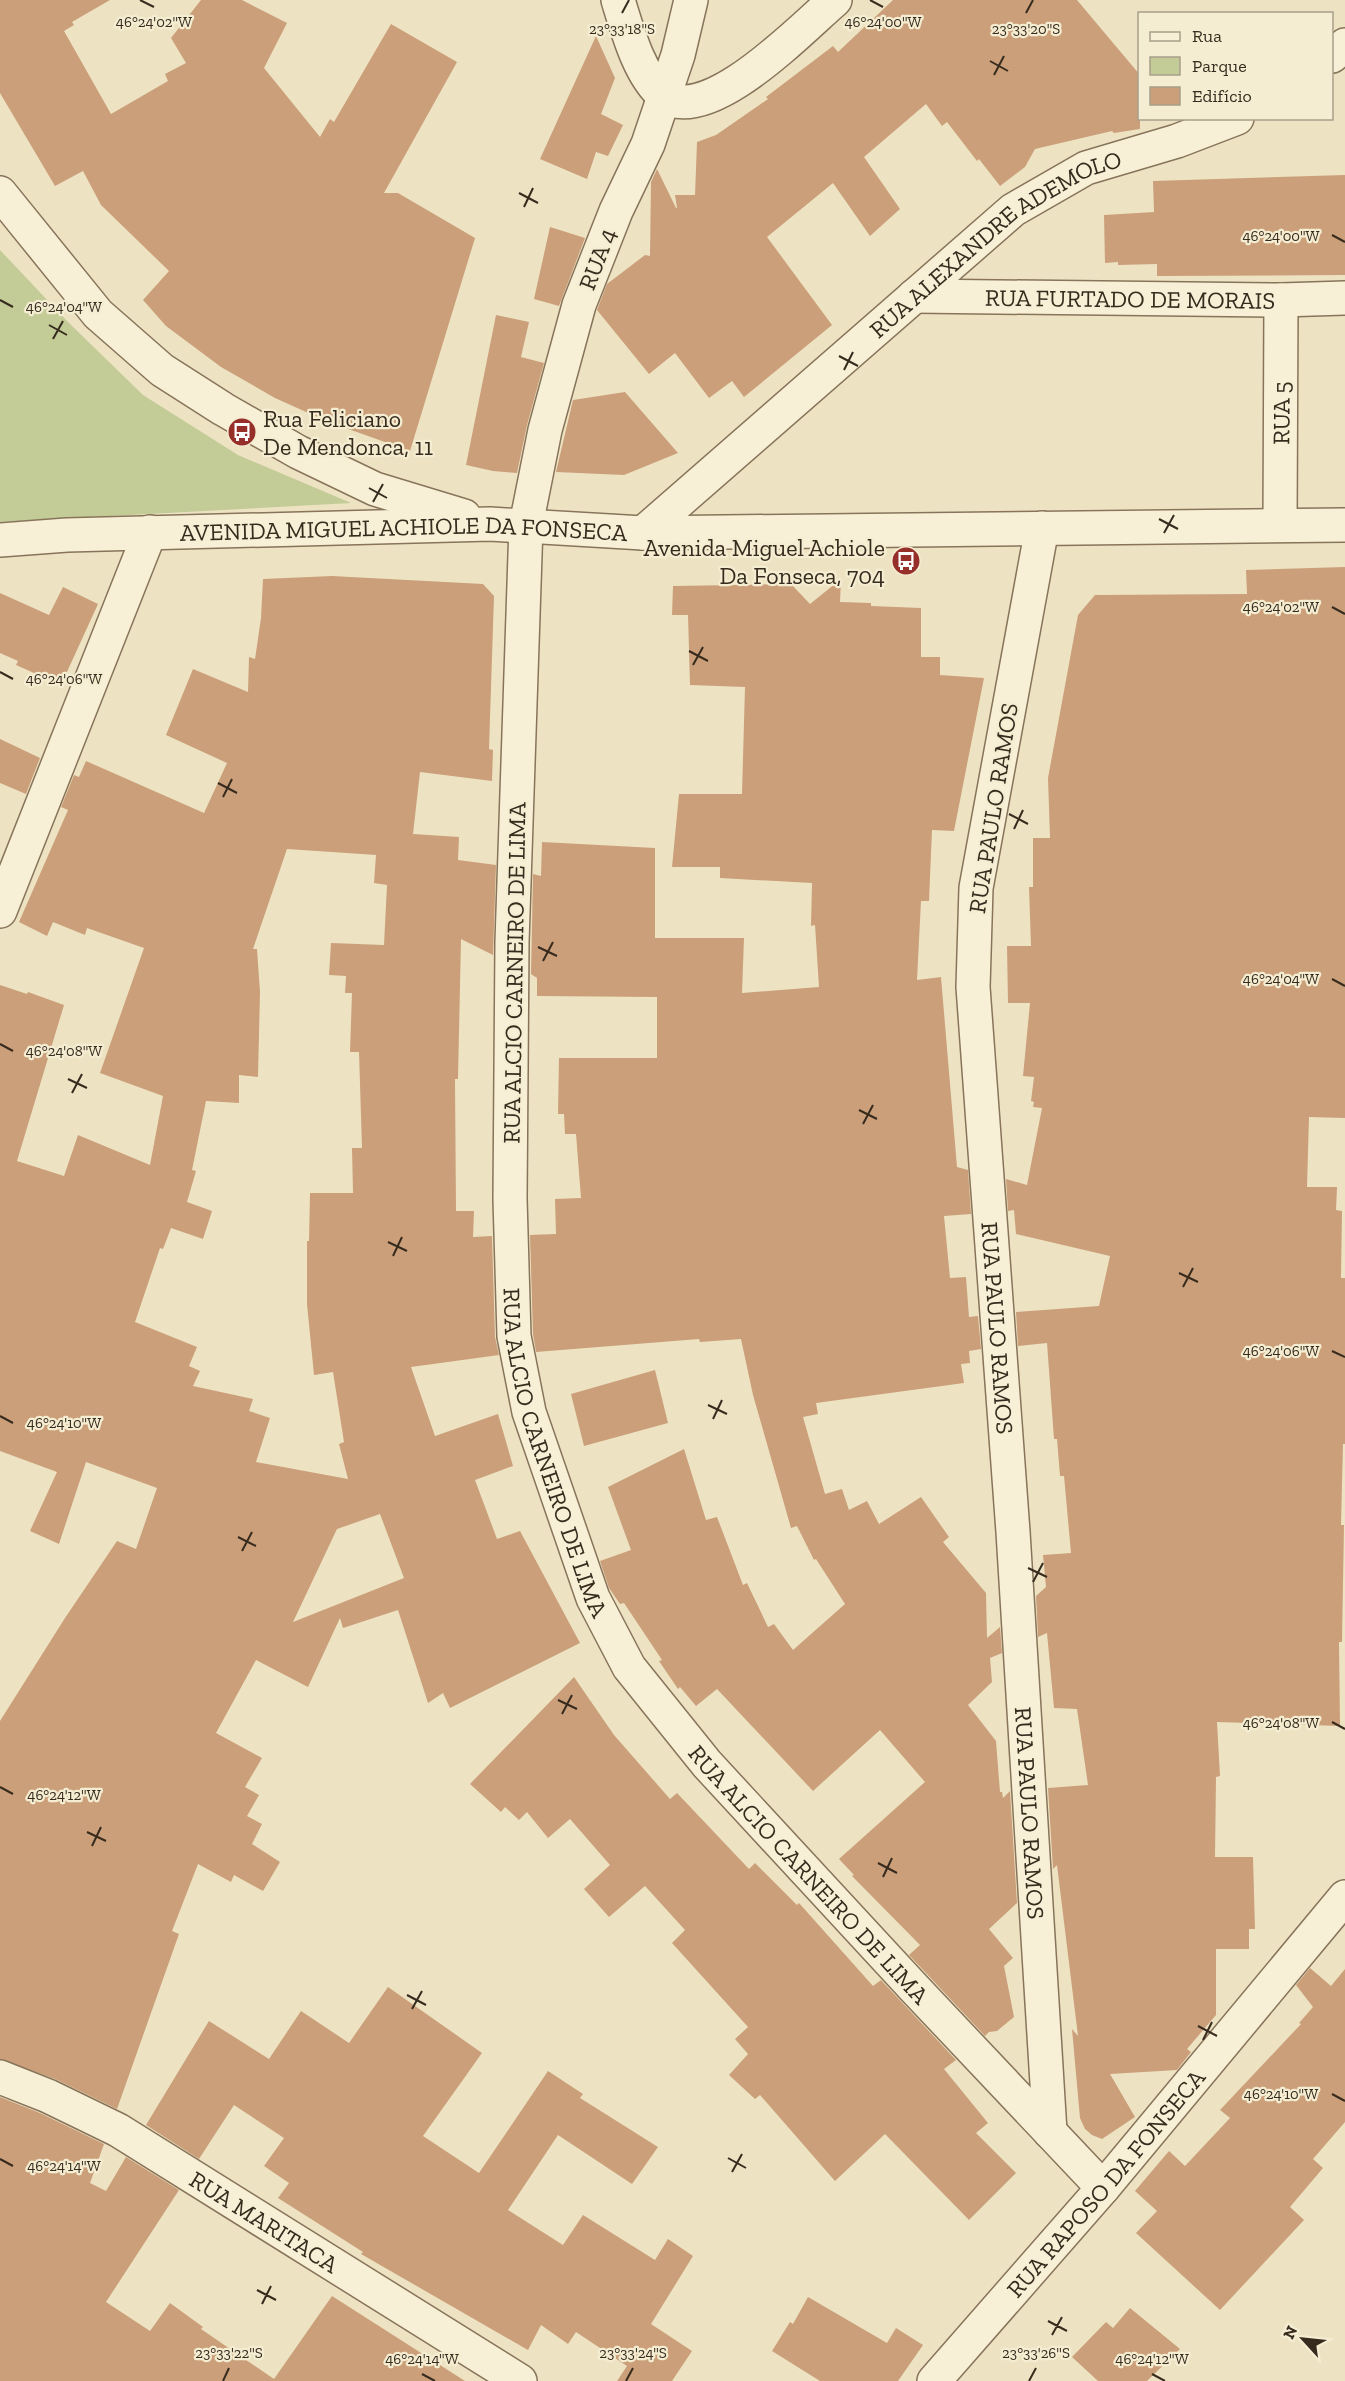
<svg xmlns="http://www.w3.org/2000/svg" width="1345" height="2381" font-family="'Zilla Slab',serif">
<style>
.green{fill:#c3cb97}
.building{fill:#cb9f79;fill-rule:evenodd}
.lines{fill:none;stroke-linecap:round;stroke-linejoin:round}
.minor-casing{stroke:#87745a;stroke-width:36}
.tertiary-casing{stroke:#87745a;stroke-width:36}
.minor{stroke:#f8f0d6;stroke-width:33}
.tertiary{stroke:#f8f0d6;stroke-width:33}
.ticks{fill:none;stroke:#372b1e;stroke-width:2}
.labels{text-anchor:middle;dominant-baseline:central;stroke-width:4.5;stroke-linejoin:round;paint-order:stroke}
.street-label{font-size:24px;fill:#372b1e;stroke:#f5edd2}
.poi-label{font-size:24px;fill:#372b1e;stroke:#f5edd2;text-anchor:start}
.ticks-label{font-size:15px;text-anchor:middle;fill:#372b1e;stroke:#f5edd2;stroke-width:4.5;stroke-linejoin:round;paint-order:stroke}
</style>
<rect width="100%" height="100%" fill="#ede3c3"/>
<polygon class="green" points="0,250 68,322 143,395 238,455 351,503 0,522"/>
<g class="building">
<polygon points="0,0 110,0 72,22 74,25 64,31 111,114 168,81 165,74 186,63 171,38 201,0 242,0 287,23 264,68 320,137 330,119 334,122 391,24 457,62 384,193 398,193 475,238 410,451 326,421 275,398 221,367 166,326 143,300 169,271 101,205 83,171 55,186 0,93"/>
<polygon points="893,0 1077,0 1140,75 1140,129 1114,133 1112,131 1035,149 1025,167 1000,186 979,159 977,161 947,122 942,126 926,104 864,157 900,209 870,236 833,183 767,237 832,325 744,397 732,381 709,398 675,353 649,374 597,310 607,284 645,255 650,256 651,182 657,169 676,208 677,208 675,195 695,195 697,142 716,135 768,99 766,97 833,46 838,52"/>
<polygon points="596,36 615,78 601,114 623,125 608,156 596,152 587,179 540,159"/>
<polygon points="1345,175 1345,275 1157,276 1157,264 1118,265 1118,262 1105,263 1104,215 1154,212 1153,181"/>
<polygon points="550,227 585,238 559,306 534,299"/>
<polygon points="496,315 529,322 521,357 544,363 527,425 517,473 493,471 466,465"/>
<polygon points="625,392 678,453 624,475 556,472 573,400"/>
<polygon points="1345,567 1345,1118 1309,1117 1307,1187 1337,1187 1336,1210 1342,1211 1341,1278 1345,1278 1345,1444 1343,1444 1341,1525 1344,1525 1342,1642 1339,1642 1340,1726 1217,1722 1220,1776 1216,1777 1215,1857 1253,1857 1255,1929 1249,1929 1249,1949 1216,1949 1216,2015 1187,2049 1191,2052 1177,2070 1110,2074 1135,2117 1102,2139 1092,2135 1085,2129 1080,2118 1072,2029 1078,2036 1057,1865 1053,1869 1048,1788 1088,1785 1077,1709 1054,1708 1047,1633 1038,1637 1036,1596 1046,1587 1043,1555 1071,1553 1064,1476 1060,1476 1057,1439 1054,1439 1047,1343 1018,1346 1016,1312 1099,1306 1110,1256 1016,1234 1014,1210 1008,1211 1006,1179 1027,1185 1042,1108 1033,1107 1034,1102 1031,1101 1034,1077 1023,1076 1030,1003 1008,1003 1007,946 1031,946 1029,887 1033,887 1033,838 1050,838 1048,778 1078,615 1095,595 1247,594 1246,570"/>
<path d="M332,576L483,584L494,596L489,749L493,750L492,781L420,772L413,834L459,837L458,860L496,865L493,955L461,939L458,1079H455L456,1211H474L473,1237L492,1236L495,1337L499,1355L411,1367L435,1436L498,1414L513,1466L475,1480L497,1539L520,1531L580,1643L450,1708L443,1693L428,1703L398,1610L343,1628L340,1618L308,1687L256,1660L216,1733L262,1758L245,1787L259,1795L247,1816L262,1824L252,1844L280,1862L263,1891L234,1875L231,1882L198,1864L172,1931L179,1934L117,2109L55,2079L0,2059V1721L65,1618L117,1541L136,1549L157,1488L86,1462L59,1544L30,1531L57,1472L0,1451V985L27,994L28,992L64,1005L17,1161L64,1176L78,1135L150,1165L163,1096L100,1073L144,948L87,928L85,935L53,922L47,936L19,922L68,810L61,807L74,775L79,777L86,761L204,813L227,763L166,735L193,669L248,692L249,657L255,659L261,618L263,579ZM287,849L376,855L374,883L387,885L384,945L331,943L329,975L346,976L345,993H352L350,1052H359L362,1148H352L353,1193H310L309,1241H307V1304L314,1375L333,1372L344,1442L339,1444L348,1479L256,1462L270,1418L249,1411L253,1399L193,1386L200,1371L189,1366L197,1347L135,1322L160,1248L163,1249L171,1228L203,1239L212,1211L187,1202L196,1171L192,1170L206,1101L239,1103V1075L258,1077L260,992L257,949H253ZM380,1514L404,1578L293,1622L337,1529Z"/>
<polygon points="841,579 840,602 871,603 871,606 921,608 921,657 940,657 940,675 984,678 954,831 932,830 929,901 921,901 917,980 941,977 957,1167 968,1170 971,1214 944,1216 950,1278 966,1277 969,1317 978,1316 981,1349 969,1351 970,1363 961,1364 964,1383 816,1403 818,1414 803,1417 825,1494 842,1489 849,1510 867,1501 879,1524 921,1497 949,1537 943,1542 986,1593 987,1638 1000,1627 1002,1653 990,1658 992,1682 968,1705 996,1741 1000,1792 1002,1792 1003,1798 1010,1791 1017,1903 989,1929 1013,1958 1004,1966 1014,2017 997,2031 989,2032 985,2036 909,1955 920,1945 852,1876 854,1875 839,1859 925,1782 880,1730 813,1791 717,1689 696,1706 680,1687 678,1689 659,1661 662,1660 624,1603 620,1604 609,1588 600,1561 631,1550 608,1487 684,1449 706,1520 717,1517 743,1585 747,1583 768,1627 774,1624 793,1650 845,1604 816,1559 814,1560 797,1526 791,1528 753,1395 741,1339 700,1342 699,1339 536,1352 533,1334 530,1235 556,1234 555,1199 581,1198 576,1134 565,1134 564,1114 558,1114 559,1058 657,1058 657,997 537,996 537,978 531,974 533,874 541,876 542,842 655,848 655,938 744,938 742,993 819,987 815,925 811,926 812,883 720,878 720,867 672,867 679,794 742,794 745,687 690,685 688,615 672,615 673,586 791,584 810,604"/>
<polygon points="63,587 98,604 61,685 16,665 18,661 0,653 0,593 49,615"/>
<polygon points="0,739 40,758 26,794 0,783"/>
<polygon points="655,1370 668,1423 584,1446 571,1394"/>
<polygon points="574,1677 614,1735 670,1799 677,1793 749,1869 755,1863 797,1905 799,1903 873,1986 881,1980 956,2060 944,2069 988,2123 976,2133 1016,2173 969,2220 885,2134 835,2181 760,2095 755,2099 729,2075 748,2054 735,2039 748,2027 672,1943 685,1930 645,1886 609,1917 584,1889 610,1865 570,1819 548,1838 527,1812 519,1820 505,1807 501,1812 470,1784"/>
<polygon points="1310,1968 1331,1986 1345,1969 1345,2122 1313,2159 1323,2168 1290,2207 1304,2220 1220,2310 1136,2233 1157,2211 1135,2191 1169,2151 1185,2166 1230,2118 1220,2110 1301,2024 1299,2023 1313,2007 1296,1985"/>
<polygon points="388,1987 482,2053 423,2136 479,2173 548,2071 583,2094 580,2098 658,2147 632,2184 558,2135 508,2210 563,2245 583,2215 655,2260 668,2239 693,2256 651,2324 692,2351 672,2381 617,2381 627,2366 576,2332 568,2344 541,2325 528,2350 361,2254 363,2252 278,2198 289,2183 264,2166 284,2138 234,2105 199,2159 146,2125 209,2021 269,2059 301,2011 349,2043"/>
<polygon points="0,2097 40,2113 104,2144 90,2183 106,2191 126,2157 179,2190 106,2302 150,2331 170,2303 203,2327 201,2329 274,2379 332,2296 465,2381 0,2381"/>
<polygon points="808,2297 887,2343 896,2328 923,2345 898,2381 820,2381 772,2351 790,2322 793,2324"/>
<polygon points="1130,2308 1180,2349 1147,2381 1098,2381 1072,2357 1106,2322 1113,2328"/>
</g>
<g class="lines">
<g class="minor-casing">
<g id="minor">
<path d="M618,0C627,29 639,75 663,95C707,129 804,26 835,0"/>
<path id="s1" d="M691,0L678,55L648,144L616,211L579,305L545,430L526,525L512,942L510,1199L514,1336L529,1412L593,1598L629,1667L707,1764L915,1989L1103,2188"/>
<polyline points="1332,56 1345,45"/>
<path id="s2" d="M914,296L1281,300L1345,298"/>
<path id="s3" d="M1280,525L1281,300"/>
<path id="s4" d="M1042,528L976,888L973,987L1013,1532L1050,2132"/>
<path id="s5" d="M643,533L1013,210L1086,168L1177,141L1237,118"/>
<polyline points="0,911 150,532"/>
<path id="s6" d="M0,2077L48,2096L118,2130L520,2381"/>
<path id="s7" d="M934,2381L1103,2188L1345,1897"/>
</g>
</g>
<g class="tertiary-casing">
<g id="tertiary">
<polyline points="0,193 98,314 162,370 223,409 298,452 375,489 464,516"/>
<path id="s8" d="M0,540L67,535L490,524L643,533L1345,525"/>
</g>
</g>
<use href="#minor" class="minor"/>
<use href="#tertiary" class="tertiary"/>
</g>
<path class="ticks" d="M140,0L154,7M870,0L883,7M622,13L629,0M1026,13L1033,0M990,61L1008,71M994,75L1004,56M519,193L538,203M524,207L533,188M1332,235L1345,242M0,300L13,307M49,325L67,335M53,339L63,321M839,356L858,366M844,370L853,352M369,488L387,498M373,502L383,484M1159,519L1178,529M1164,533L1174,515M1332,607L1345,614M689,651L708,661M693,665L703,647M0,672L13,679M218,783L237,793M223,797L232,779M1009,814L1028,824M1014,829L1023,810M538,947L557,956M543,961L553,942M1332,979L1345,986M0,1044L13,1051M68,1079L87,1088M72,1093L82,1074M859,1110L877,1119M863,1124L873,1105M388,1242L407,1251M393,1256L402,1237M1179,1273L1198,1282M1183,1287L1193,1268M1332,1351L1345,1357M708,1405L727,1414M0,1416L13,1423M713,1419L722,1400M238,1537L256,1546M242,1551L252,1532M1028,1568L1047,1577M1033,1582L1043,1563M558,1700L577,1709M562,1714L572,1695M1332,1722L1345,1729M0,1787L13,1794M87,1832L106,1841M92,1846L101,1827M878,1863L897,1873M883,1877L892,1858M407,1995L426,2005M412,2009L422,1991M1198,2026L1217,2036M1203,2040L1212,2022M1332,2094L1345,2101M728,2158L746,2168M0,2159L13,2166M732,2172L742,2154M257,2290L276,2300M262,2304L271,2286M1048,2321L1067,2331M1052,2335L1062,2317M422,2374L435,2381M1152,2374L1165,2381M223,2381L229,2368M626,2381L633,2368M1029,2381L1036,2368"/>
<defs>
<g id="bus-disc" transform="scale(1.5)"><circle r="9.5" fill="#962f2a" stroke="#f5edd2"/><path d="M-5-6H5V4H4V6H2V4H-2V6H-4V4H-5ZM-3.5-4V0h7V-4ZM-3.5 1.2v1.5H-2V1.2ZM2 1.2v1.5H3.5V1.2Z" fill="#fff"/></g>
</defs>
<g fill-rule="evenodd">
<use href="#bus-disc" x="242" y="432"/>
<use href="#bus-disc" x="906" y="561"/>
</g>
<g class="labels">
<g class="street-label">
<text stroke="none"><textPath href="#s5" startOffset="458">RUA ALEXANDRE ADEMOLO</textPath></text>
<text transform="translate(597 259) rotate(-69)">RUA 4</text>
<text stroke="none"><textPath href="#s2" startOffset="216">RUA FURTADO DE MORAIS</textPath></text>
<text stroke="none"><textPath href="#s3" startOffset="112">RUA 5</textPath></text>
<text stroke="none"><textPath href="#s8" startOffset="404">AVENIDA MIGUEL ACHIOLE DA FONSECA</textPath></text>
<text transform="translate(993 808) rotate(-81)">RUA PAULO RAMOS</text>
<text transform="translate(514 973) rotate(-89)">RUA ALCIO CARNEIRO DE LIMA</text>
<text stroke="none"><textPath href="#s4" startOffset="807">RUA PAULO RAMOS</textPath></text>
<text stroke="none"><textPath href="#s1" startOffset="1486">RUA ALCIO CARNEIRO DE LIMA</textPath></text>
<text stroke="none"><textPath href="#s4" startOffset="1293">RUA PAULO RAMOS</textPath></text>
<text stroke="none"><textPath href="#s1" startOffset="1990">RUA ALCIO CARNEIRO DE LIMA</textPath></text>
<text stroke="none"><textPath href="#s7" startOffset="262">RUA RAPOSO DA FONSECA</textPath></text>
<text stroke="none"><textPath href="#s6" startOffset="302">RUA MARITACA</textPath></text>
</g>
<g class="poi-label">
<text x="263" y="418">Rua Feliciano<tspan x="263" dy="28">De Mendonca, 11</tspan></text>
<text x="885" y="547" text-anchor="end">Avenida Miguel Achiole<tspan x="885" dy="28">Da Fonseca, 704</tspan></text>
</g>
</g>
<g class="ticks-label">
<text x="883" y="27">46°24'00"W</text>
<text x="154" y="27">46°24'02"W</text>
<text x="622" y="34">23°33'18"S</text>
<text x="1026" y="34">23°33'20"S</text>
<text x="1281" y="241">46°24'00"W</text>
<text x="64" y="312">46°24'04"W</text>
<text x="1281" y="612">46°24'02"W</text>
<text x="64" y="684">46°24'06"W</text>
<text x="1281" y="984">46°24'04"W</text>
<text x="64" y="1056">46°24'08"W</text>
<text x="1281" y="1356">46°24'06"W</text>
<text x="64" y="1428">46°24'10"W</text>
<text x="1281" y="1728">46°24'08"W</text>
<text x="64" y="1800">46°24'12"W</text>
<text x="1281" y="2099">46°24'10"W</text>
<text x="64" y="2171">46°24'14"W</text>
<text x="229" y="2358">23°33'22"S</text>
<text x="633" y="2358">23°33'24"S</text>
<text x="1036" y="2358">23°33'26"S</text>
<text x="422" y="2364">46°24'14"W</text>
<text x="1152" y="2364">46°24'12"W</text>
</g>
<rect x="1138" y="12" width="195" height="108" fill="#f5edd2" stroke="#a99f8a" stroke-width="1.5"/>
<rect x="1150" y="32" width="30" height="9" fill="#f8f0d6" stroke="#a99f8a" stroke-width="1.5"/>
<text x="1192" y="42" font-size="18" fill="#372b1e">Rua</text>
<rect x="1150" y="57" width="30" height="18" fill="#c3cb97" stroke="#a99f8a" stroke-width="1.5"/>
<text x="1192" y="72" font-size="18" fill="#372b1e">Parque</text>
<rect x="1150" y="87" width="30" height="18" fill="#cb9f79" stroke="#a99f8a" stroke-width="1.5"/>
<text x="1192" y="102" font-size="18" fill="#372b1e">Edifício</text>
<g transform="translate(1303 2339) rotate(297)" stroke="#f5edd2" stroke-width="4.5" paint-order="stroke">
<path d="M0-4.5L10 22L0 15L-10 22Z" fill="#372b1e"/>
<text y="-9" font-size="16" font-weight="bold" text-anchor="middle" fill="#372b1e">N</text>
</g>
</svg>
